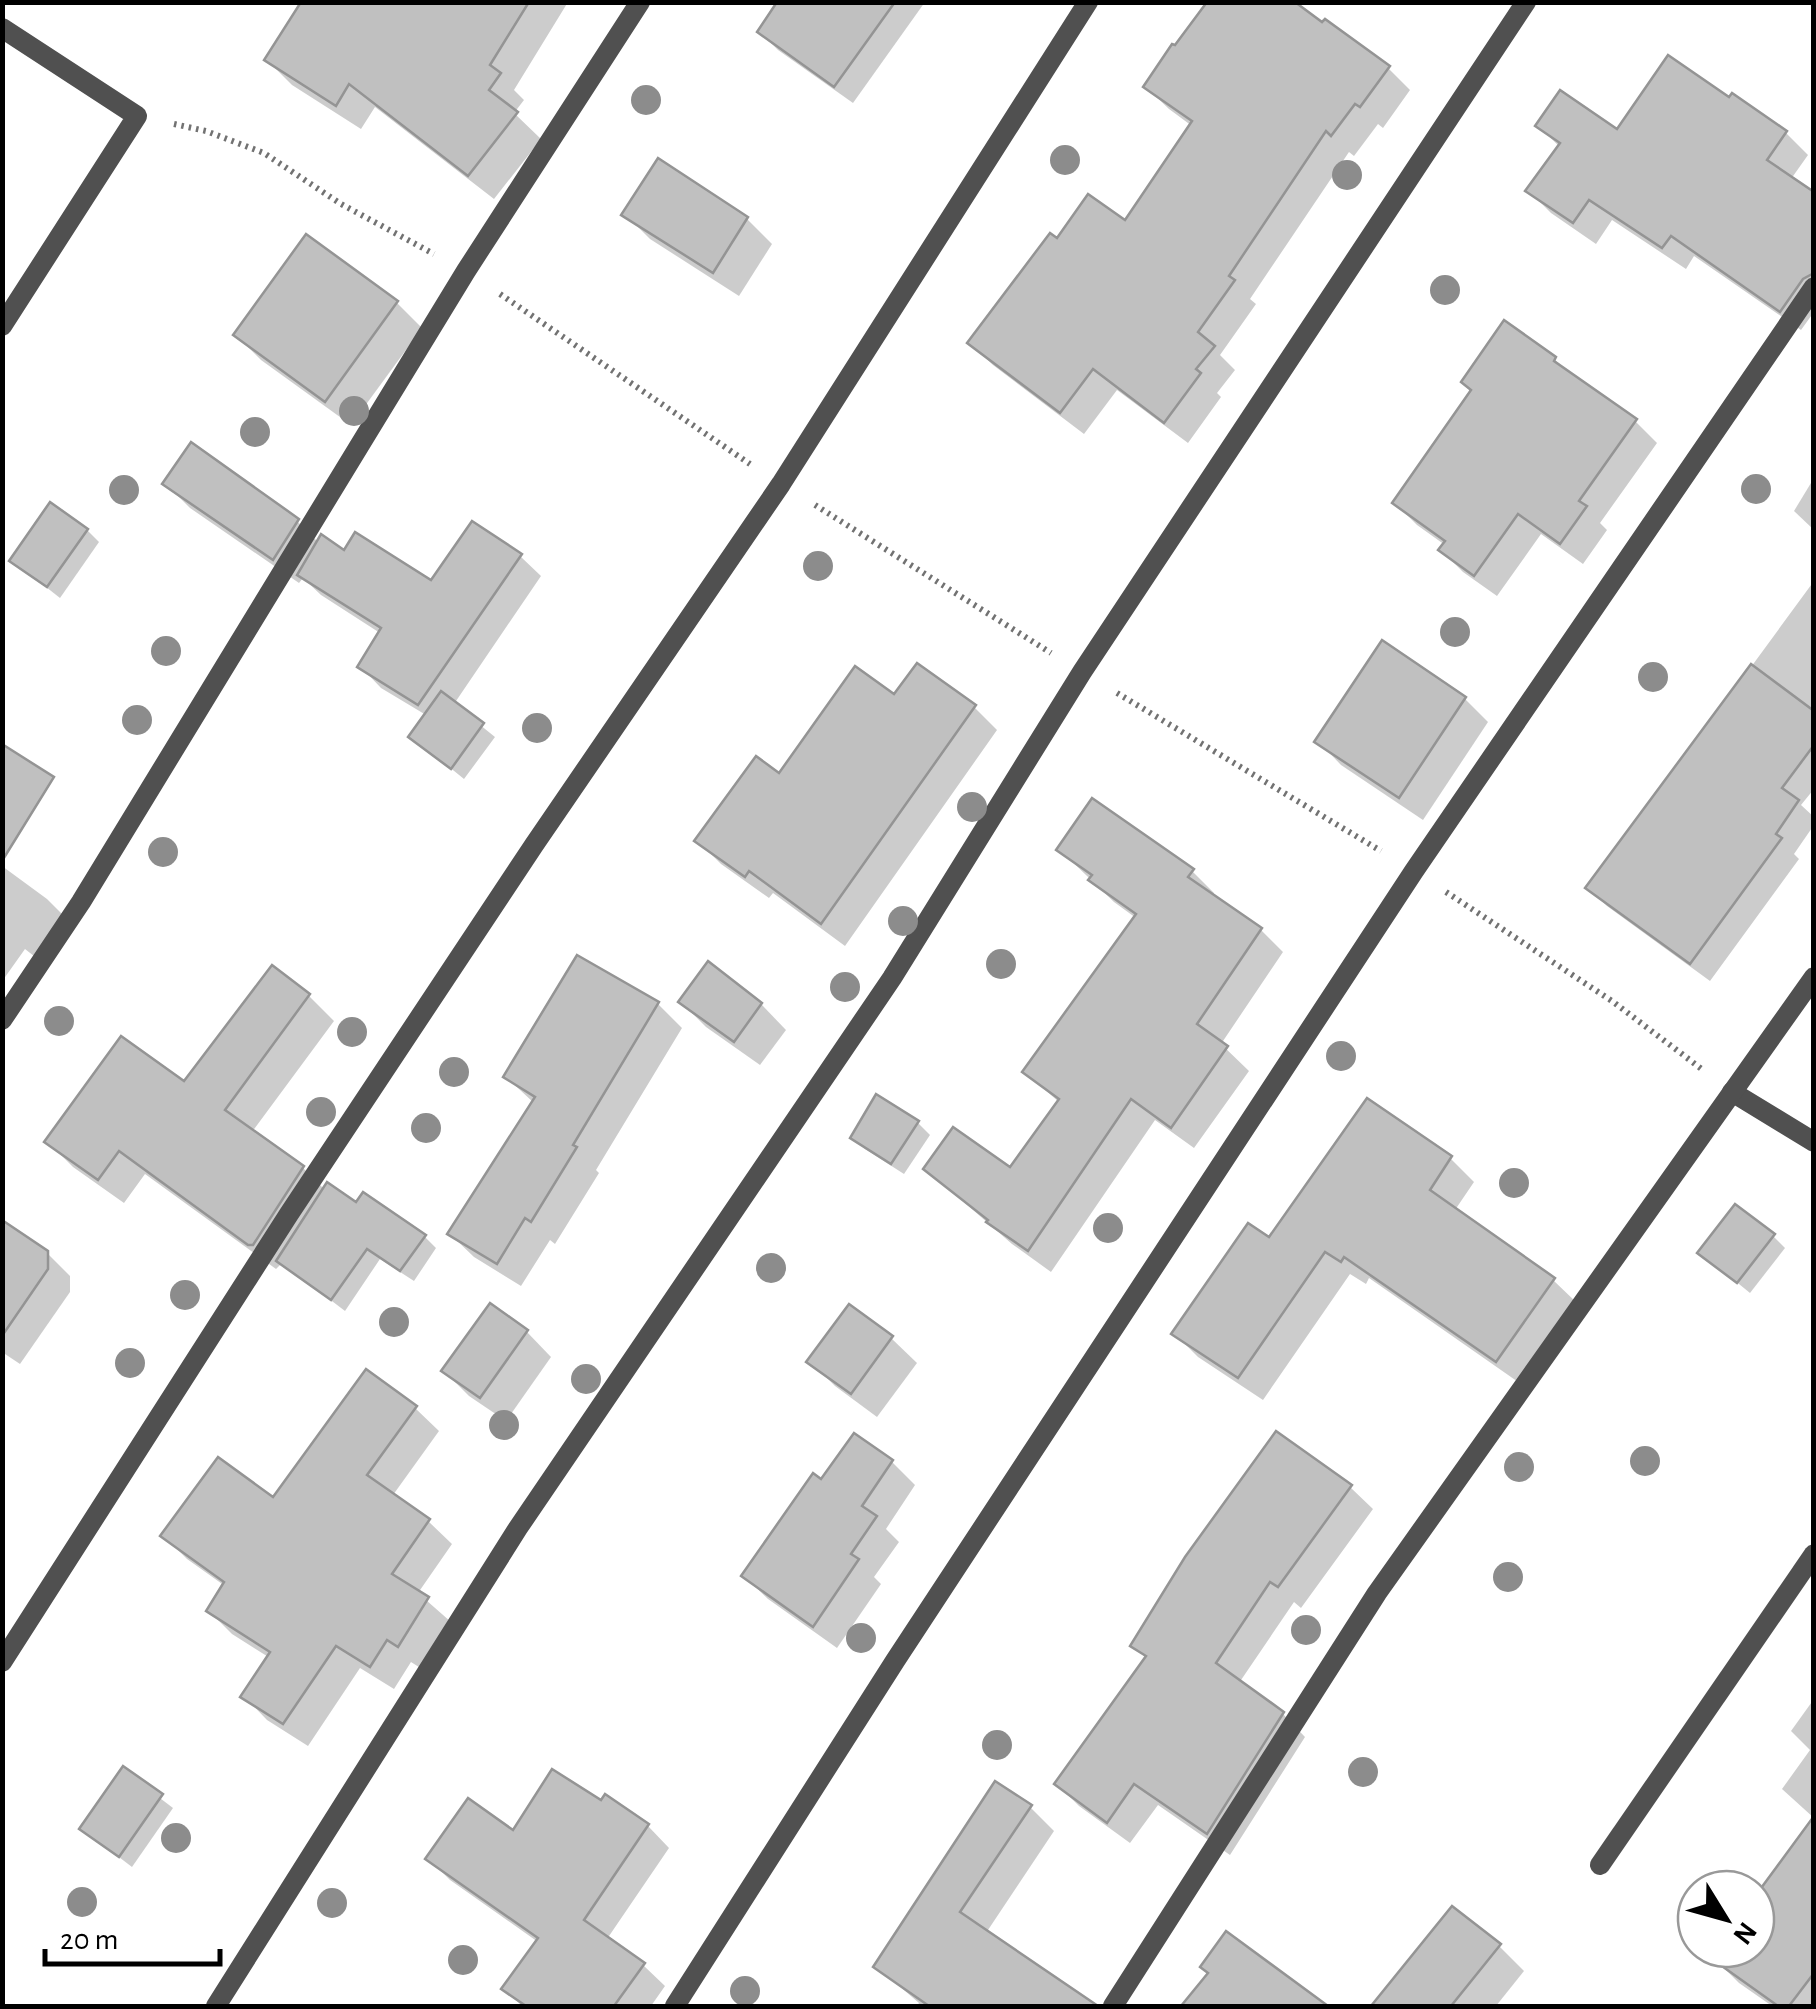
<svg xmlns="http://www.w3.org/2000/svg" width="1816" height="2009" font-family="'Alegreya Sans',sans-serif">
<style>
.shadow{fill:#0003}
.building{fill:#c0c0c0;stroke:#949494;stroke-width:2.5}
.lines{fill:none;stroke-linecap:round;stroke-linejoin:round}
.path{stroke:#727272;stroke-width:6;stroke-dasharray:2.5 5;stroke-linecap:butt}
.street{stroke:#505050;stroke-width:20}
.tree{fill:#8c8c8c}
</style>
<rect width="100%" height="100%" fill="#fff"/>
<g class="shadow">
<polygon points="469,2 568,2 514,90 524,100 514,113 541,139 494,199 375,107 361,129 292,85 267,60"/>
<polygon points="843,2 925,2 853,103 778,50 760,32"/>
<polygon points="1388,68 1410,90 1383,128 1378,124 1354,156 1349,152 1250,299 1256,304 1220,355 1235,370 1217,393 1221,397 1188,443 1117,390 1084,434 993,365 970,343 1057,241 1126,224 1192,126 1169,109 1146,87"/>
<polygon points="1538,126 1618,133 1785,132 1808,155 1791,179 1814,195 1814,312 1801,330 1694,256 1686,269 1612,220 1596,244 1551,213 1529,191 1560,147"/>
<polygon points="658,162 747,219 772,244 739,296 650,239 625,214"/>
<polygon points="307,238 397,303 422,328 351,425 261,360 236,335"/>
<polygon points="1554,359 1572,376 1635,421 1657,443 1600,523 1607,530 1583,564 1541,534 1497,596 1463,572 1441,550 1445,545 1417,525 1395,503"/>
<polygon points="1814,478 1814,530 1794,511"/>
<polygon points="165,483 297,521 319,543 432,584 520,556 541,576 454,704 495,737 464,779 411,736 426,715 381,688 361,667 380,633 321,595 303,578 299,583 190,508"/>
<polygon points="87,530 99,542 60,598 13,561"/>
<polygon points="1814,581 1814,789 1801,805 1814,817 1814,825 1794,854 1799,859 1710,981 1607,906 1589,888"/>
<polygon points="895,698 974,707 997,730 845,946 773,893 769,898 721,864 698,841 780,776"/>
<polygon points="1465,699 1488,722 1423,820 1341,765 1318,741"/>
<polygon points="1059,849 1192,871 1214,893 1212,897 1261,930 1283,952 1221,1044 1249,1071 1194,1148 1155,1120 1051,1272 1012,1244 926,1169 1011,1171 1060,1103 1025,1072 1136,918 1114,902"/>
<polygon points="2,866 47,899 72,924 44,964 25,949 3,980"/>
<polygon points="578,958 658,1004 682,1028 596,1170 599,1173 555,1244 550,1240 521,1286 474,1257 450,1234 534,1103 506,1077"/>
<polygon points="272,968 309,996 334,1021 252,1132 303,1168 325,1190 424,1236 436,1248 414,1281 380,1259 345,1311 282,1263 276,1269 145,1174 124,1203 73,1167 48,1142 185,1085"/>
<polygon points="681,1002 761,1004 786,1030 760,1065 706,1027"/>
<polygon points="918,1123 930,1135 904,1174 865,1149 853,1137"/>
<polygon points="1450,1158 1474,1182 1455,1210 1553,1280 1577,1303 1521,1384 1369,1278 1366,1284 1350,1274 1263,1400 1198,1357 1174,1333"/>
<polygon points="2,1231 47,1253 70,1276 70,1292 20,1364 2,1352"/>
<polygon points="1773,1236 1785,1248 1750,1293 1701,1253"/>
<polygon points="526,1331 551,1357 506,1421 469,1396 444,1371"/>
<polygon points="891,1338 917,1363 877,1417 835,1386 810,1361"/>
<polygon points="415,1408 439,1431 393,1495 428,1521 452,1544 418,1593 451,1622 422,1669 411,1662 394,1689 360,1668 308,1746 267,1720 244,1696 270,1658 232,1634 209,1611 225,1586 187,1559 163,1535 273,1501"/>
<polygon points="891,1461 915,1485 886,1529 899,1542 874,1577 881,1584 837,1648 768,1599 744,1576 822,1482"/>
<polygon points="1350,1487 1373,1509 1301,1608 1294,1602 1239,1683 1283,1714 1305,1737 1230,1855 1158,1805 1130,1843 1079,1806 1057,1784 1147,1659 1133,1645"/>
<polygon points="1814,1699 1814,1818 1782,1789 1810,1750 1791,1731"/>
<polygon points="123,1770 173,1808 132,1867 82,1829"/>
<polygon points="605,1798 648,1826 669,1848 607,1939 643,1965 665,1986 651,2006 522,2006 505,1989 538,1942 450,1880 428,1858 601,1803"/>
<polygon points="1030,1807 1054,1831 986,1933 1094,2006 917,2006 919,2003 876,1966"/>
<polygon points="1814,1820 1814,2006 1772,2006 1739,1983 1714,1958 1720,1949 1756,1949 1756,1899"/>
<polygon points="1453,1910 1499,1946 1524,1971 1496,2006 1401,2006 1386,1992"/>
<polygon points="1210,1974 1314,1999 1321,2006 1185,2006"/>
</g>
<g class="building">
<polygon points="301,2 529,2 490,65 501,73 489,90 518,112 468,176 349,84 336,106 264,60"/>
<polygon points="777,2 895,2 834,87 757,32"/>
<polygon points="1207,2 1295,2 1322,22 1325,19 1390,66 1360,107 1355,104 1331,136 1326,131 1229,276 1235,280 1198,332 1215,346 1196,369 1201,373 1164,423 1093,369 1060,413 967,343 1050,233 1057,238 1088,194 1125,220 1192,121 1143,87 1172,44 1175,45"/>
<polygon points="1668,55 1729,97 1732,93 1787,131 1767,160 1814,192 1814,273 1803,279 1780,312 1671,236 1662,248 1589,200 1573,223 1525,191 1560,143 1535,126 1560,90 1617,129"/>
<polygon points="658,158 748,217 713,273 621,215"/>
<polygon points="306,234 398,301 325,402 233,335"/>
<polygon points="1504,320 1556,357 1554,361 1637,419 1579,501 1587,506 1560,544 1518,514 1474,576 1438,550 1445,541 1392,503 1471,390 1461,382"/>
<polygon points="191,442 299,519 273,560 162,484"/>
<polygon points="50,502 88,529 47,587 9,561"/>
<polygon points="472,521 522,554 418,705 357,667 381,628 297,575 321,534 344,550 355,532 431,580"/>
<polygon points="1382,640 1466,697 1399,798 1314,742"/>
<polygon points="917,663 976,705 821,924 749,871 745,877 694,841 756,756 779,773 855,666 894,694"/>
<polygon points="1751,664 1814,711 1814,745 1782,788 1799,800 1776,834 1782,838 1690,964 1585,888"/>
<polygon points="441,691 484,723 451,769 408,737"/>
<polygon points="2,744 54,777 2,861"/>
<polygon points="1092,798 1194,869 1188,877 1262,928 1197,1024 1228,1046 1171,1128 1131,1099 1028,1251 986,1222 988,1220 923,1169 953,1127 1010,1167 1059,1099 1022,1072 1136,914 1088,880 1092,875 1056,850"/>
<polygon points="577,955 659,1002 573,1145 577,1147 531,1222 525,1218 497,1264 447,1234 535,1097 503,1077"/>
<polygon points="708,961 762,1003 734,1042 678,1002"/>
<polygon points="272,965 310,994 225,1110 304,1166 253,1245 248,1245 119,1151 98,1180 44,1142 121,1036 184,1081"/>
<polygon points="876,1094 919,1121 891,1164 850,1138"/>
<polygon points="1367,1098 1452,1156 1430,1190 1555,1278 1496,1362 1344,1257 1341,1262 1325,1252 1238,1378 1171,1334 1248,1223 1269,1237"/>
<polygon points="327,1182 356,1202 363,1192 426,1235 400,1271 367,1249 331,1300 276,1261"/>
<polygon points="1735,1204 1775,1234 1737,1283 1697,1253"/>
<polygon points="2,1220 48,1251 48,1269 2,1336"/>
<polygon points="490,1303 528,1330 480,1398 441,1371"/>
<polygon points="849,1304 893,1336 851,1394 806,1362"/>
<polygon points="366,1369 417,1406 367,1475 430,1519 392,1574 429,1597 398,1647 387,1640 370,1667 336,1646 283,1724 240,1697 270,1652 206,1611 224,1582 160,1536 218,1457 273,1497"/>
<polygon points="1276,1431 1352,1485 1278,1587 1270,1582 1216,1663 1284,1712 1207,1834 1134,1784 1107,1823 1054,1784 1146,1656 1130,1646 1185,1557"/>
<polygon points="854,1433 893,1460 862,1506 877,1516 851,1554 859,1559 813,1627 741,1576 813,1473 821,1479"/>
<polygon points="123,1766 163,1794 119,1857 79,1829"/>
<polygon points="552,1769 601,1800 605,1794 649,1824 584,1920 645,1963 614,2006 526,2006 501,1989 538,1938 425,1859 468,1798 513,1830"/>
<polygon points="995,1781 1032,1805 960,1912 1098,2006 929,2006 873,1967"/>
<polygon points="1814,1816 1814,1973 1789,2006 1778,2006 1698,1949 1756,1949 1756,1895"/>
<polygon points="1452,1906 1501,1944 1451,2006 1371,2006"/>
<polygon points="1226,1931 1328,2006 1181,2006 1208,1973 1200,1967"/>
</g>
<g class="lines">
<g class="path">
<polyline points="174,124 206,131 264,153 341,204 434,254"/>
<polyline points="500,294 750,464"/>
<polyline points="815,505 1051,653"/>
<polyline points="1117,693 1381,851"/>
<polyline points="1446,892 1612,1001 1703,1070"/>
</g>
<g class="street">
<polyline points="2,28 137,116 2,326"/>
<polyline points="2,1020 81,902 466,271 640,2"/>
<polyline points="1732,1092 1814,1142"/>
<polyline points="2,1662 289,1214 534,845 781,484 1088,2"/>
<polyline points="1600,1865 1814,1554"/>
<polyline points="216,2006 518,1528 892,978 1082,672 1526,2"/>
<polyline points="675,2006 895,1661 1414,871 1814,287"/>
<polyline points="1113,2006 1377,1593 1814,977"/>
</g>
</g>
<g class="tree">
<circle cx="646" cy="100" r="15"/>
<circle cx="1065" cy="160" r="15"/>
<circle cx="1347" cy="175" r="15"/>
<circle cx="1445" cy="290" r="15"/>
<circle cx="354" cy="411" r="15"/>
<circle cx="255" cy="432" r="15"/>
<circle cx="1756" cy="489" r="15"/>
<circle cx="124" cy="490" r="15"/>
<circle cx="818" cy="566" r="15"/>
<circle cx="1455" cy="632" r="15"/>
<circle cx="166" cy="651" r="15"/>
<circle cx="1653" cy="677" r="15"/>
<circle cx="137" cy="720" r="15"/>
<circle cx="537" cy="728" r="15"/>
<circle cx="972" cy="807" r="15"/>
<circle cx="163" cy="852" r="15"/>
<circle cx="903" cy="921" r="15"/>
<circle cx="1001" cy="964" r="15"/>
<circle cx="845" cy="987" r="15"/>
<circle cx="59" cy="1021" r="15"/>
<circle cx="352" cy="1032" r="15"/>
<circle cx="1341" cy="1056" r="15"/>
<circle cx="454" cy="1072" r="15"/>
<circle cx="321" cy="1112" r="15"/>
<circle cx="426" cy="1128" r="15"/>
<circle cx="1514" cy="1183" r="15"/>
<circle cx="1108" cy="1228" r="15"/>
<circle cx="771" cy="1268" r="15"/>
<circle cx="185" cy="1295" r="15"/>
<circle cx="394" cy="1322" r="15"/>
<circle cx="130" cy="1363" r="15"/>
<circle cx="586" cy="1379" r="15"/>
<circle cx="504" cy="1425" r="15"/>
<circle cx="1645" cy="1461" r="15"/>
<circle cx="1519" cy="1467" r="15"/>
<circle cx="1508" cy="1577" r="15"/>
<circle cx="1306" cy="1630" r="15"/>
<circle cx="861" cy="1638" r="15"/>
<circle cx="997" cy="1745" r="15"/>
<circle cx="1363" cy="1772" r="15"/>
<circle cx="176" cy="1838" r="15"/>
<circle cx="82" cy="1902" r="15"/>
<circle cx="332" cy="1903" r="15"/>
<circle cx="463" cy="1960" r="15"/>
<circle cx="745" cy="1991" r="15"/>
</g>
<rect width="1816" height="2009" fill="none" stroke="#000000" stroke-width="10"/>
<g transform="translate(1726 1919) rotate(127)"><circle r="48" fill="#ffffff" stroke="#999999" stroke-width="2.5"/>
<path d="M0-8L18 38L0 25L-18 38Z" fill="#000000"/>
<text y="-15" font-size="28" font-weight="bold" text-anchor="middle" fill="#000000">N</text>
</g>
<path d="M45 1949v15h175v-15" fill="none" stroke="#000000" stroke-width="5"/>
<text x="60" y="1949" font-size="30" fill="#000000" stroke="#ffffff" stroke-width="8" paint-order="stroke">20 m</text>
</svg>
